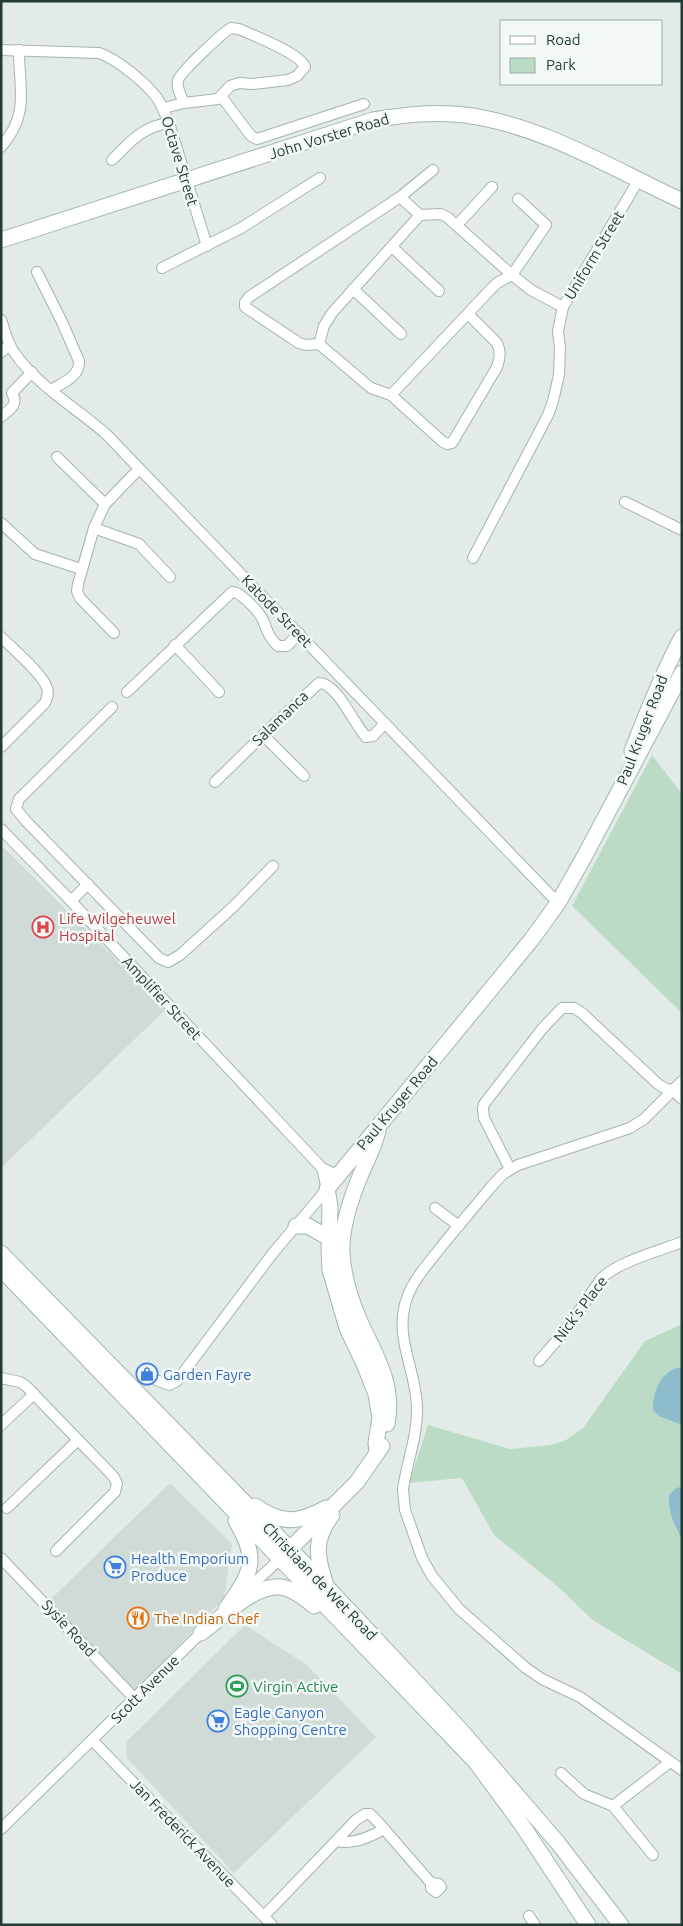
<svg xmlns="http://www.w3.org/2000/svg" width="683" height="1926" font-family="Ubuntu,sans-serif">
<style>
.built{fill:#d0dbd7}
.green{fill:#bcdbc7}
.water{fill:#8dbdcd}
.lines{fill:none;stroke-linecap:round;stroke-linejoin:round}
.street-casing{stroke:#a5b3af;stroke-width:12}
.secondary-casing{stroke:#a1b6b1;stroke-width:17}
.street{stroke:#fff;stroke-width:10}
.secondary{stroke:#fff;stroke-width:15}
.labels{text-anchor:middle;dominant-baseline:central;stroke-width:5;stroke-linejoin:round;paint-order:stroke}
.street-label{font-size:15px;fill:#233b37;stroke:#f2f8f5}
.health-label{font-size:15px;fill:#be3a42;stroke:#f2f8f5;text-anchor:start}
.shop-label{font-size:15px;fill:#366cbe;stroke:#f2f8f5;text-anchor:start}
.food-label{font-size:15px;fill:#c56008;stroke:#f2f8f5;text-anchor:start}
.leisure-label{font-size:15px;fill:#27864d;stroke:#f2f8f5;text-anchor:start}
</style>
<rect width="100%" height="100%" fill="#e2ebe8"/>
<g class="built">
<polygon points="1,845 166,1009 1,1168"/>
<polygon points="170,1483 232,1544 224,1598 134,1693 48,1602"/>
<polygon points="245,1625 307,1665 376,1737 234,1873 127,1758 126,1742"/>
</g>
<g class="green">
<polygon points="652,755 682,794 682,1013 572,906"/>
<polygon points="682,1324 682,1674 594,1621 557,1586 494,1535 462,1478 409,1483 428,1425 510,1449 551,1445 566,1440 583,1428 645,1341"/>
</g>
<g class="water">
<path d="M682,1367V1425L659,1416L653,1410C652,1393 661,1369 682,1367Z"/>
<path d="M682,1486V1540C675,1524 668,1515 669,1495L675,1489Z"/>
</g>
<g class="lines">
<g class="street-casing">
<g id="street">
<path d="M1,50L99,53C117,59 146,83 157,98C162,105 165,114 169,123L207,246"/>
<polyline points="221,96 251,136 257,139 364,104"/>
<path d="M163,108L184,103L218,99L230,86L239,83L253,84L288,80L297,76L305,67C300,53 254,36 239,29L231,28C223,32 181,72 178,80C176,87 181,96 184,103"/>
<path d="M1,147C30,114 19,89 19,50"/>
<path d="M112,160C129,143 143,126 169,123"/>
<polyline points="433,170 400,197 249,297 245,302 245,307 299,343 306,345 319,344 371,388 391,395 490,290 497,283 512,275 546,225 518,199"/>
<polyline points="400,197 420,215 441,214 447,217 512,275 531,290 563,307"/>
<polyline points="457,225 492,187"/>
<polyline points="392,247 439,291"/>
<polyline points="162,268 241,228 320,178"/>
<path d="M37,272L62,322L79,361C80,377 62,383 51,390"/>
<polyline points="353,289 401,334"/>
<path d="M1,320C5,330 7,343 14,352C37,386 77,408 107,435L558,903"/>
<polyline points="319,344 324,326 332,313 420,215"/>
<polyline points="1,352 10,345"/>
<path d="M391,395L443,442L447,444L452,443L497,367C500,358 501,352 497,343L468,314"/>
<path d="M1,417C10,409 19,405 12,393L32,372"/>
<polyline points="57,457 105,504"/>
<polyline points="625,502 682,530"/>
<polyline points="1,523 35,554 81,569"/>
<polyline points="94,528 139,544 170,577"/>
<polyline points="473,558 548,415 553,401 559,375 560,348 558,331 563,307 638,181"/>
<polyline points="114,633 80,598 77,591 78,584 94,528 105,504 139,469"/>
<path d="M1,637C12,648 43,674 47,688C49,693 47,698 45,703L1,747"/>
<polyline points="175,645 219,692"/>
<path d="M127,692L232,592C240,591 258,611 262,618C267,629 268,637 278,646H287L299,633"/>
<polyline points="112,707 19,799 16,809 26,821 159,958 168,962 180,955 233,907 273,866"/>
<polyline points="263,735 304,776"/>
<path d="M215,782L263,735L319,683C337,683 354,724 366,737L373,736L385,723"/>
<polyline points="1,829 71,901 322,1168 337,1175"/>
<polyline points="71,901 88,884"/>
<path d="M682,1081L644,1119L630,1128L518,1165L503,1174L490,1188C474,1208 457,1227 441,1247C429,1263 414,1278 407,1298C393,1337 416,1368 417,1407C418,1434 407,1462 403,1489L405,1510L422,1558L432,1576L459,1609L526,1668L542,1679L580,1697L682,1770"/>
<polyline points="673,1090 682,1099"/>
<polyline points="510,1169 484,1118 483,1109 484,1104 542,1029 562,1008 574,1008 582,1013 658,1084 666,1089 673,1090"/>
<polyline points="435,1208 459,1226"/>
<path d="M539,1361L565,1331L601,1279C617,1262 659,1251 682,1242"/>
<polyline points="1,1378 20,1382 26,1386 113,1476 117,1483 115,1492 56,1551"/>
<polyline points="156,1380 169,1385 177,1381 273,1253 327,1189 322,1168"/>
<polyline points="1,1425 34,1394"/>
<polyline points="7,1508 78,1440"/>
<polyline points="1,1558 135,1699"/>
<polyline points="240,1596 280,1559"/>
<polyline points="93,1741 272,1925"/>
<polyline points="561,1773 584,1794 613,1806"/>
<polyline points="1,1829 204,1630"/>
<path d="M337,1841C353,1845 370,1837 384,1829"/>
<polyline points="653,1855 613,1806 670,1762"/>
<polyline points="264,1916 356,1820 365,1814 370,1814 378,1822 431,1883 439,1884 441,1887 436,1892 431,1888 431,1883"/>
<polyline points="529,1916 535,1925"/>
</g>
</g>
<g class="secondary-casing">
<g id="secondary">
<path d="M1,240L373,120C404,115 434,111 465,115C542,125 613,169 682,201"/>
<path d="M632,751C647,712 662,674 682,637"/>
<path d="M378,1131C374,1147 367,1160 361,1174C351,1198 341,1226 342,1252C343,1275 350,1298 359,1319C374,1354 395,1382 387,1424"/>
<polyline points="296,1226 308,1226 329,1238"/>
<polyline points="1,1253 326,1586 459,1728 558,1843 621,1925"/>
<polyline points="1,1269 475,1761 522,1825 588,1925"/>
<polyline points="377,1452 376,1443 380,1418 376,1394 365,1366 347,1328 330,1270 329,1247 330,1206 327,1189 532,939 558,903 583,859 682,673"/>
<path d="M255,1506C282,1525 298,1523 326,1508"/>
<polyline points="283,1556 357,1482 382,1446"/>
<path d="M325,1582C316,1555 314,1539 332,1515"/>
<path d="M226,1609C251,1573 260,1561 236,1521"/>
<path d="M201,1633C221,1618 255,1584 281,1587C293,1589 305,1598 314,1606"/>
</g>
</g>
<use href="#street" class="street"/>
<use href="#secondary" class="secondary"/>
</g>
<defs>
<g id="hospital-ring" transform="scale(1.125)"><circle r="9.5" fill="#f2f8f5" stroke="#e0444e" stroke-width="1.5"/><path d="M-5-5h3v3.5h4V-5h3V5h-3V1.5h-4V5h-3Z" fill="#e0444e"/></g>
<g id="shop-ring" transform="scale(1.125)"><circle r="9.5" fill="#f2f8f5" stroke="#3f7fe0" stroke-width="1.5"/><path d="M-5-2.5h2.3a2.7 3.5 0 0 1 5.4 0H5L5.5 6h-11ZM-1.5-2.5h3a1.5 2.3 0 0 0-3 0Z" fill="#3f7fe0"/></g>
<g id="supermarket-ring" transform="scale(1.125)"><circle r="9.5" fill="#f2f8f5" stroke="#3f7fe0" stroke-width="1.5"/><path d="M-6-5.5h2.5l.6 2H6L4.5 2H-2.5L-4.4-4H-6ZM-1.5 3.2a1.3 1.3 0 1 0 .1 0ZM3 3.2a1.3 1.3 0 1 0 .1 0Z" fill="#3f7fe0"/></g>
<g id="restaurant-ring" transform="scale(1.125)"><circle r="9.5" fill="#f2f8f5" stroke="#e8710a" stroke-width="1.5"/><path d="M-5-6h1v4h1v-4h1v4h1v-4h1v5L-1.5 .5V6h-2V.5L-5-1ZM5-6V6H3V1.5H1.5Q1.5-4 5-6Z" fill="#e8710a"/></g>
<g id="stadium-ring" transform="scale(1.125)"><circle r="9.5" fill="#f2f8f5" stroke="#2e9e5b" stroke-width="1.5"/><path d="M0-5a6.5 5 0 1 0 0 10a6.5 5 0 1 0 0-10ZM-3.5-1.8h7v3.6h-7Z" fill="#2e9e5b"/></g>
</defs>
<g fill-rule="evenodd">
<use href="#hospital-ring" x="43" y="927"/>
<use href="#shop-ring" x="147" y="1374"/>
<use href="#supermarket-ring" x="115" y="1567"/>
<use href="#restaurant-ring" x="138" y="1618"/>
<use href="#stadium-ring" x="237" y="1686"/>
<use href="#supermarket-ring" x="218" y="1721"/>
</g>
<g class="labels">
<g class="street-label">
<text transform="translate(329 136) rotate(-17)">John Vorster Road</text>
<text transform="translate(180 161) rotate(73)">Octave Street</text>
<text transform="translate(594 255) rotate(-59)">Uniform Street</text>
<text transform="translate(277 611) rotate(46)">Katode Street</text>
<text transform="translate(280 718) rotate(-44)">Salamanca</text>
<text transform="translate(642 730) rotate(-69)">Paul Kruger Road</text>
<text transform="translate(162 998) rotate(47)">Amplifier Street</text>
<text transform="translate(397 1103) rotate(-50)">Paul Kruger Road</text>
<text transform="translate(580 1309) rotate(-53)">Nick’s Place</text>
<text transform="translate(320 1581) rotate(46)">Christiaan de Wet Road</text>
<text transform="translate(69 1628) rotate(47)">Sysie Road</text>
<text transform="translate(145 1689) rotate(-45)">Scott Avenue</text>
<text transform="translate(183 1833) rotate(46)">Jan Frederick Avenue</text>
</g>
<g class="health-label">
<text x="59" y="918">Life Wilgeheuwel<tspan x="59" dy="17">Hospital</tspan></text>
</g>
<g class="shop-label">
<text x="163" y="1374">Garden Fayre</text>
<text x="131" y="1558">Health Emporium<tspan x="131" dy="17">Produce</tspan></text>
<text x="234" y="1712">Eagle Canyon<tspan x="234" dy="17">Shopping Centre</tspan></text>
</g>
<g class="food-label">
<text x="154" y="1618">The Indian Chef</text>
</g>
<g class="leisure-label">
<text x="253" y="1686">Virgin Active</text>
</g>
</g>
<rect width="683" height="1926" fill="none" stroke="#233b37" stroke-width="5"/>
<rect x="500" y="20" width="162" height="65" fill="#f2f8f5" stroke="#9faca9"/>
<rect x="510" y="36" width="25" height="8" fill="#ffffff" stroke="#9faca9"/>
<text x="546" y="45" font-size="15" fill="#233b37">Road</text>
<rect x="510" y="58" width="25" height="15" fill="#bcdbc7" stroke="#9faca9"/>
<text x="546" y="70" font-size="15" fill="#233b37">Park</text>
</svg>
